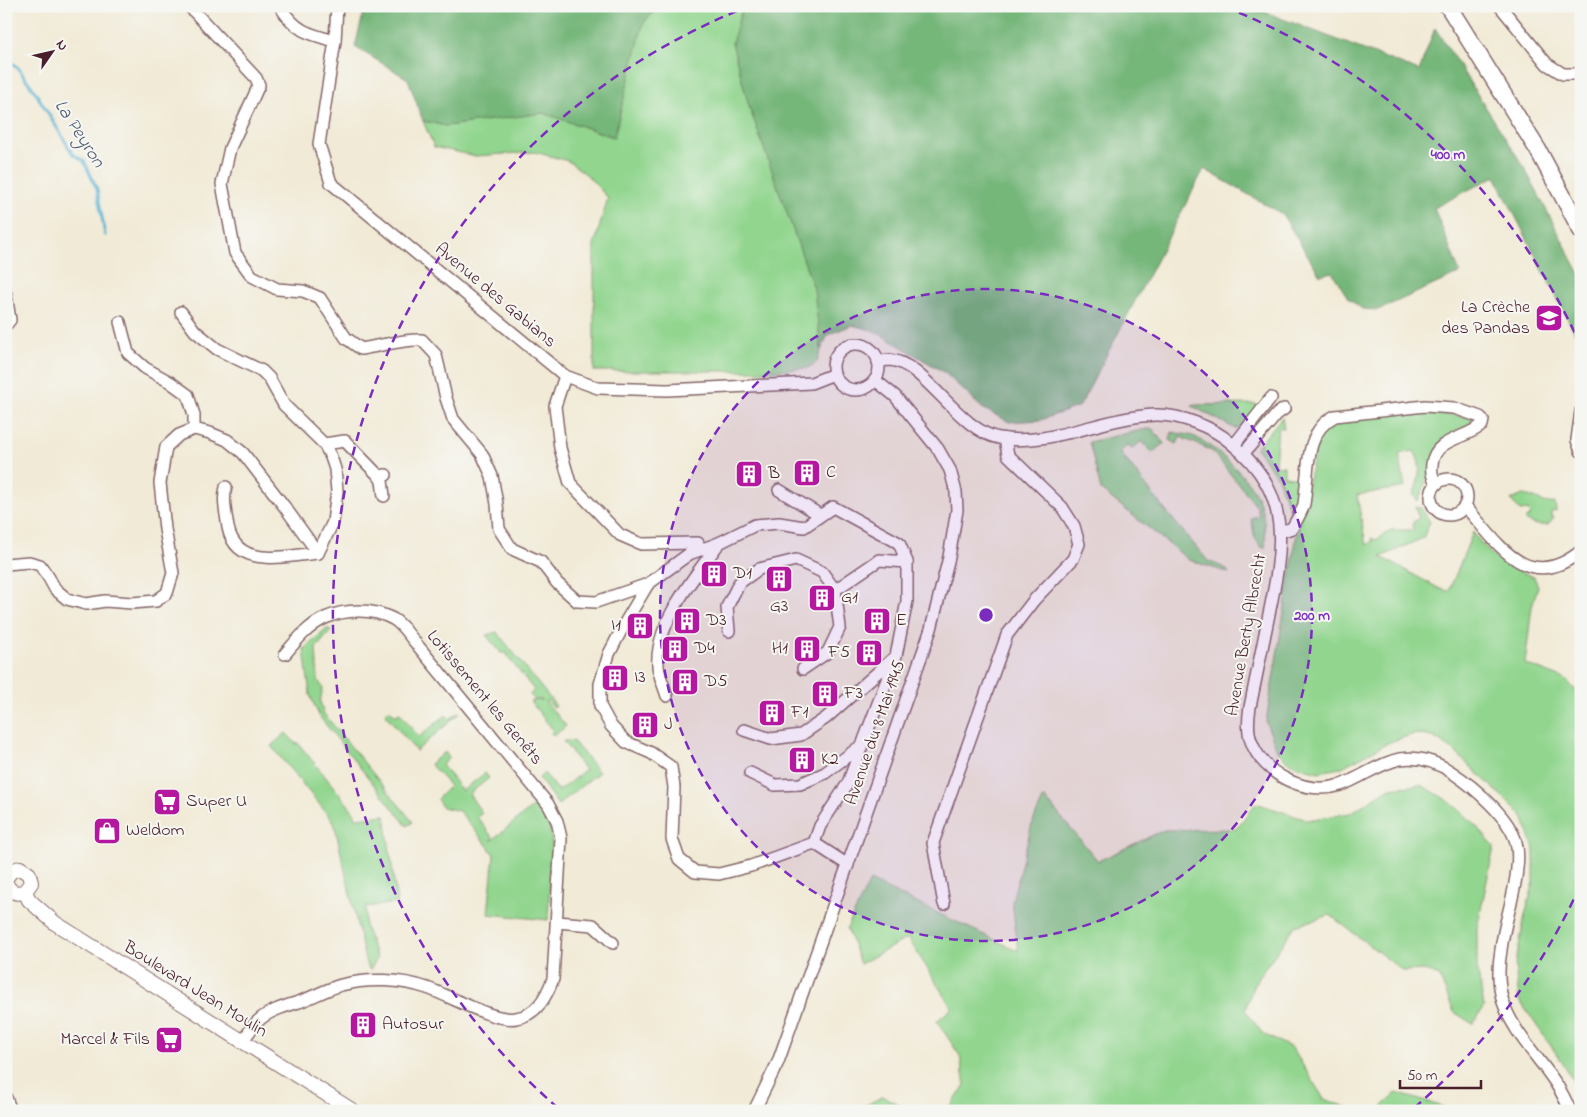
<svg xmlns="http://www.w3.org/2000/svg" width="1587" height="1117" font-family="'Indie Flower',sans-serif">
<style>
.green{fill:#91d58e;stroke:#6e7a5c}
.forest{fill:#74b679;stroke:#5f6a52}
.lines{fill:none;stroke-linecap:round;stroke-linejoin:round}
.stream{stroke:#52afd1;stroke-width:3}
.minor-casing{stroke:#846667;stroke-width:14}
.tertiary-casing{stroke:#846667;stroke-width:16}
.secondary-casing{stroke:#846667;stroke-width:19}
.minor{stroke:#fff;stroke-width:11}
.tertiary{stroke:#fff;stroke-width:14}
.secondary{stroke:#fff;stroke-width:16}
.ring{fill:none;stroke:#7b2cbf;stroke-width:2.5;stroke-dasharray:9 6}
.labels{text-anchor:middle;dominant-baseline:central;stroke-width:4;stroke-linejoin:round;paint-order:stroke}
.street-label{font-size:18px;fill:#4a1f2b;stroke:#f6f6f2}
.poi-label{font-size:18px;fill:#4a1f2b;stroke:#f6f6f2;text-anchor:start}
.water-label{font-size:19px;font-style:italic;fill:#4d596d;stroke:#f6f6f2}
.centre{fill:#7b2cbf;stroke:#f6f6f2;stroke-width:2.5}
.ring-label{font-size:15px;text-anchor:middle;font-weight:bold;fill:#7b2cbf;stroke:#f6f6f2;stroke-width:4;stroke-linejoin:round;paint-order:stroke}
</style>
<rect width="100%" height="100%" fill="#f6f6f2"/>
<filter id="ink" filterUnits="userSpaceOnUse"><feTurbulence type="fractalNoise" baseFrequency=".02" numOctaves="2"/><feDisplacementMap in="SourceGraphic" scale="10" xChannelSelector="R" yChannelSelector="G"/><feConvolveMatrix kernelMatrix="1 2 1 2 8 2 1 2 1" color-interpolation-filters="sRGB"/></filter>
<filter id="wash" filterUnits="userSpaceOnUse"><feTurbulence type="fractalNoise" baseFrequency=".0096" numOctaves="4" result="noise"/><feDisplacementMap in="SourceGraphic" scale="20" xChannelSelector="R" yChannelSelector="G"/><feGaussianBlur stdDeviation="1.12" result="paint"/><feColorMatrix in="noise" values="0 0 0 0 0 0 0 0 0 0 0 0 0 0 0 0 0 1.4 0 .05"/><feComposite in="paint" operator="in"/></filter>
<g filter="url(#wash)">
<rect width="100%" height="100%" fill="#f1ead6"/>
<g class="green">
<polygon points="658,6 743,6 732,43 749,106 814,289 821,350 817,362 808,368 764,371 594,371 594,245 608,198 586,174 568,161 535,152 475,156 434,147 423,121 446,126 543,113 613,137 643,24"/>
<polygon points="1256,404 1257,408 1239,428 1234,428 1192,406 1195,405"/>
<path d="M1424,410L1472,418V422L1445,438L1418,501L1413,495C1419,481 1423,465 1414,451L1399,454L1405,487L1357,495L1366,545L1373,541L1371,538L1376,540L1391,530H1413V522L1419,518L1415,507L1421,508L1430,522L1423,538L1381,557L1440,589L1449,591L1473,532C1491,558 1504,566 1534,577L1538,586L1532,606L1525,664L1565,679L1581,696V1095L1562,1062L1519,1000L1515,967L1525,915L1534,882V849L1523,816L1453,750L1433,737L1414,734L1390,742L1340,768L1319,772L1300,767L1287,761L1278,752L1266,722L1299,521L1320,431L1332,420Z"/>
<polygon points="1282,417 1284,428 1278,428 1275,465 1284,466 1284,476 1301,478 1299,499 1292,516 1278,478 1256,448"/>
<polygon points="1146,429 1153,429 1164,444 1152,453 1142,441 1131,449 1128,445 1120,452 1164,509 1208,561 1225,568 1229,573 1189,560 1101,490 1089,442"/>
<path d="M1172,432C1179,434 1188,434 1195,437C1214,446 1247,476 1256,495C1264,510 1266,531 1265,548L1261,547L1255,538L1251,518L1259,516L1257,507L1212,451L1195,443L1180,437L1177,444L1170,440Z"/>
<path d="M1523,495C1535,496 1544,505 1555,503L1556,511L1551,512V516L1554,518L1548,525C1539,526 1534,525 1525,520L1530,515L1528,510L1520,511L1511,500Z"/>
<polygon points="328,628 331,631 316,648 318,680 323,688 320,701 324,714 413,822 407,826 319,716 310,695 304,649"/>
<polygon points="497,632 556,706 553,707 548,701 545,701 566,726 554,736 551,733 553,730 530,701 542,700 535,700 530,695 534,690 508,657 507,653 501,653 486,635"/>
<polygon points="389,710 396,715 400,713 419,737 446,715 450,719 459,712 460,713 416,751 386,715 386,712"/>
<polygon points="286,733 296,744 298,743 354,812 356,818 385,815 397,903 366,907 365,926 377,959 370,970 366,964 334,822 271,746"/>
<polygon points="563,741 573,741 599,772 558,805 539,778 544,773 559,791 585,770"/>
<polygon points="445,752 449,758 442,765 462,791 485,773 489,778 469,794 482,813 477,817 493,838 491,841 536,804 549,822 552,842 548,920 488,914 494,855 487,845 459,811 442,807 437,799 450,786 430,764"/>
<path d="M1420,785C1454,801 1470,818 1494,847L1477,928V967L1484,1007L1473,1024L1454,1012L1439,976L1424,970L1403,971L1330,915L1295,926L1254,984L1245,1010L1263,1034L1292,1048L1324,1099L1358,1111H948L965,1085L960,1056L937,1021L952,1008L908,938L860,964L847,928L870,881L1018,951L1012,901L1032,824L1044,797L1098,861L1164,830L1236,829L1256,803L1307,820L1350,813L1390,788Z"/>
<polygon points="1396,1093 1444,1107 1448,1111 1378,1111"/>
<polygon points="883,1096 910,1111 855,1111"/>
</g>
<g class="forest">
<polygon points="365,6 658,6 643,24 614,137 543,113 446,126 423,121 408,79 355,47"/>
<polygon points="743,6 1249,6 1419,71 1435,28 1524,167 1581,276 1581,345 1495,176 1434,208 1460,273 1378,310 1362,309 1348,298 1332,272 1320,275 1282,214 1204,169 1080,406 1041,420 1009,422 982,408 945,373 875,331 852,325 828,335 821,350 814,289 749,106 732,43"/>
</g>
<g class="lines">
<polyline class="stream" points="6,58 18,68 34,90 73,154 84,161 97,189 105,235"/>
</g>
</g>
<g filter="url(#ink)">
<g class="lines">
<g class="minor-casing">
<g id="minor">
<path d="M189,6L256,78L259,85L230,148L222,184L235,253L252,276L277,289L303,291L320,298L346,338L361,349C382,346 401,339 422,340L436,355L446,398L453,419L482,454L492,476L497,504L499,529L512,549L541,562L557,583L577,601L596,602L648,584L689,554L694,548"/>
<path d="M280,6C295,31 308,34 335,41"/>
<polyline points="337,6 335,41 319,144 331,183 565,376 598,388 667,390 811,383 834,374"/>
<polyline points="1500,6 1547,64 1563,74 1576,74 1581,72"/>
<polyline points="6,294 10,320 6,325"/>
<polyline points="120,322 128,353 145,368 170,382 188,395 194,415 194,429"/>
<circle cx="856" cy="367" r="23"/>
<path d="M878,362C882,361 886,360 890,360C924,362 959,431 999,438C1051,447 1102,417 1155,415C1179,414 1213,427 1231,443C1294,494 1283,548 1268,619C1262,648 1256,678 1250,707C1248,719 1247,730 1251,741C1263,775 1306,796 1341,785C1361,778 1379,763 1400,759C1419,756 1437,762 1453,773C1474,787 1509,817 1516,842C1518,850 1518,860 1517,868C1515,896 1504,922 1501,950C1498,967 1498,985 1503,1002C1517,1043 1555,1070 1570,1111"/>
<polyline points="565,376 555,406 560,448 570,483 620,535 641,544 698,543"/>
<polyline points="1581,411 1577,440 1581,451"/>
<polyline points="324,444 345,441 379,476 386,475"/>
<polyline points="1234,445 1271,398"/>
<polyline points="1244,453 1277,414 1284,409"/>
<polyline points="379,476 382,481 384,496"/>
<circle cx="1449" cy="497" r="18"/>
<path d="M226,487C223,498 225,509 227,521C232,571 283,556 318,553"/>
<polyline points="779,490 820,515"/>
<path d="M1465,506C1498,543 1527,595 1581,551"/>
<path d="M1280,532L1292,528C1296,521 1302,512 1304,504C1309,474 1303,432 1335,416L1425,406L1454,408L1480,417L1483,420L1482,425C1466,439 1435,438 1432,464C1431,472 1432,476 1436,483"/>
<polyline points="6,564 29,562 40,565 49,578 55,589 67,599 86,604 105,601 132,603 156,601 167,593 173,573 165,529 160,483 166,447 179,435 194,429 210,433 227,440 243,453 284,506 318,553 333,522 337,491 335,469 331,457 324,444 284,405 269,378 262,371 217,349 195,331 181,312"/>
<polyline points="648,584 626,621 609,654 600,684 600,706 611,726 626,742 651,753 671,767 674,787 672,839 679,859 695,872 719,874 751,866 814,843 820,826 848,783 863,743 896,656 907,601 907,562 899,543 833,507 804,527 779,523 755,525 719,543 689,554"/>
<polyline points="835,590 879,560 907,562"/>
<polyline points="729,631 727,607 739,583 759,569 796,560 822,572 835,590 840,627 828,652 803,669"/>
<path d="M667,696C664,686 659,676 658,666C655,622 695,577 719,543"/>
<polyline points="744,730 771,739 801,735 826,718 895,657"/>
<polyline points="750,773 775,785 800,784 825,773 862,745"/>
<polyline points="814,843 848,865"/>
<polyline points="944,904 933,843 1007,635 1034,600 1073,559 1079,544 1074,526 1062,507 1008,455 1005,439"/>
<polyline points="557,922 593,925 613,943"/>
<path d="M242,1042C247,1035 252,1027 258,1021C268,1011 286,1006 299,1002C313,997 327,989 341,985C368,978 401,979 427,988C451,996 493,1022 516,1018C537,1015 546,997 553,979L561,838L557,821L548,804L414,641C408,634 401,623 393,619C373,608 345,609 325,618C309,625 296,641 285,654"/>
<polyline points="6,1098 11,1111"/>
<polyline points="754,1111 778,1062 931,629 949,557 957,510 956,492 950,470 938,449 895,396 875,380"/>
</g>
</g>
<g class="tertiary-casing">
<g id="tertiary">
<path d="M6,878L11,871L20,868L29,874L31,883L25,891C17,895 9,892 6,883"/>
<polyline points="25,891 29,900 55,923 353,1111"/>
</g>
</g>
<g class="secondary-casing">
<polyline id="secondary" points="1448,6 1538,150 1581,230"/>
</g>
<use href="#minor" class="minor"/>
<use href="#tertiary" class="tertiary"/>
<use href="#secondary" class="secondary"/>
</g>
</g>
<circle cx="986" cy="615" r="326" fill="#7b2cbf" fill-opacity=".12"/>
<g class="ring">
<circle cx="986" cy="615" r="326"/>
<path d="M1580 886A653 653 0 0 1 1414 1108M558 1108A653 653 0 0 1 747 7M1225 7A653 653 0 0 1 1580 344"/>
</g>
<defs>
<g id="school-square" transform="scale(1.4375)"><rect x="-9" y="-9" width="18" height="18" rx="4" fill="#b5179e" stroke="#f6f6f2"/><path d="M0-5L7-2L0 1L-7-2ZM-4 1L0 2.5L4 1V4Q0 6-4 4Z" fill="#fff"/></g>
<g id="building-square" transform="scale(1.4375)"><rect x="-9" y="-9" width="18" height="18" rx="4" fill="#b5179e" stroke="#f6f6f2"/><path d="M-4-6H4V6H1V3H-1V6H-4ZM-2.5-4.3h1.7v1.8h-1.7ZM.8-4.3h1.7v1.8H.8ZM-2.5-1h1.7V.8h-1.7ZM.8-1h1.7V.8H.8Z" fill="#fff"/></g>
<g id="supermarket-square" transform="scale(1.4375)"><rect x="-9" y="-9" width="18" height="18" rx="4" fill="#b5179e" stroke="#f6f6f2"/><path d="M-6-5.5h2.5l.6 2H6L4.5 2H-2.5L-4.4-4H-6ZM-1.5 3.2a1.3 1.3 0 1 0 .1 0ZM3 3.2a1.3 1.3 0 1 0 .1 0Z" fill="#fff"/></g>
<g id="shop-square" transform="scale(1.4375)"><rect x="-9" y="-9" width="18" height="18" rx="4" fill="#b5179e" stroke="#f6f6f2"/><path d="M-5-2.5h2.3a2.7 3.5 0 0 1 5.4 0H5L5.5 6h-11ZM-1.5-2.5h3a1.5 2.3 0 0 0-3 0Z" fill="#fff"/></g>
</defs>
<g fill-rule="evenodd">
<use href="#school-square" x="1549" y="318"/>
<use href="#building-square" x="807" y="473"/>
<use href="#building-square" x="749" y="474"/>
<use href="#building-square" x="714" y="574"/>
<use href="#building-square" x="779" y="579"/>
<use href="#building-square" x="822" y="598"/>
<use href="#building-square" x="687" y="621"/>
<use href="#building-square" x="877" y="621"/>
<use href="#building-square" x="640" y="626"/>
<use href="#building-square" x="675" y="649"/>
<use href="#building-square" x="807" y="649"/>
<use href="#building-square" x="869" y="653"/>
<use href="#building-square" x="615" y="678"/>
<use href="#building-square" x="685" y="682"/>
<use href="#building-square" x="825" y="694"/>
<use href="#building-square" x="772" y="713"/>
<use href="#building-square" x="645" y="725"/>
<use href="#building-square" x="802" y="760"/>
<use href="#supermarket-square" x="167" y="802"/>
<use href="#shop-square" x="107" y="831"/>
<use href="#building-square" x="363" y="1025"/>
<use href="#supermarket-square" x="169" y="1040"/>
</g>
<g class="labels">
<g class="street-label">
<text transform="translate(495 296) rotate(40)">Avenue des Gabians</text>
<text transform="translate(1247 635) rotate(-80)">Avenue Berty Albrecht</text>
<text transform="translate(484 698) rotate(50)">Lotissement les Genêts</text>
<text transform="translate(876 733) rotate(-71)">Avenue du 8 Mai 1945</text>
<text transform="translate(195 990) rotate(32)">Boulevard Jean Moulin</text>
</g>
<g class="poi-label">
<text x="1530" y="308" text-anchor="end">La Crèche<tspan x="1530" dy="21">des Pandas</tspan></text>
<text x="826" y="473">C</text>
<text x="768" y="474">B</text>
<text x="733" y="574">D1</text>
<text x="841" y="598">G1</text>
<text x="779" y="607" text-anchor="middle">G3</text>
<text x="706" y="621">D3</text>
<text x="896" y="621">E</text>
<text x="621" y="626" text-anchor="end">I1</text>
<text x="694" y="649">D4</text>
<text x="788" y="649" text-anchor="end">H1</text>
<text x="850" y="653" text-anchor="end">F5</text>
<text x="634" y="678">I3</text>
<text x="704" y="682">D5</text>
<text x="844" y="694">F3</text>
<text x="791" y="713">F1</text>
<text x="664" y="725">J</text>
<text x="821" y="760">K2</text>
<text x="186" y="802">Super U</text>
<text x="126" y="831">Weldom</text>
<text x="382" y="1025">Autosur</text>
<text x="150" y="1040" text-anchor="end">Marcel &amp; Fils</text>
</g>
<g class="water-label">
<text transform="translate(79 134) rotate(57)">La Peyron</text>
</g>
</g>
<circle cx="986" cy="615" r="8" class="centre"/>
<g class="ring-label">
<text x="1448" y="159">400 m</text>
<text x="1312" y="620">200 m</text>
</g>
<rect width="1587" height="1117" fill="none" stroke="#f6f6f2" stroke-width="25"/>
<g transform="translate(52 52) rotate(56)" stroke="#f6f6f2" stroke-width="4" paint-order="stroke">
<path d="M0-4L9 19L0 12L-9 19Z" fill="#4a1f2b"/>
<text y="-8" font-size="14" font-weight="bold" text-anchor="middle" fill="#4a1f2b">N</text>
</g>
<path d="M1400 1080v8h81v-8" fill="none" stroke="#4a1f2b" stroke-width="2.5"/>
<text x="1407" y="1080" font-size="15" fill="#4a1f2b" stroke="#f6f6f2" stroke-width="4" paint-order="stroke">50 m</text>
</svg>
